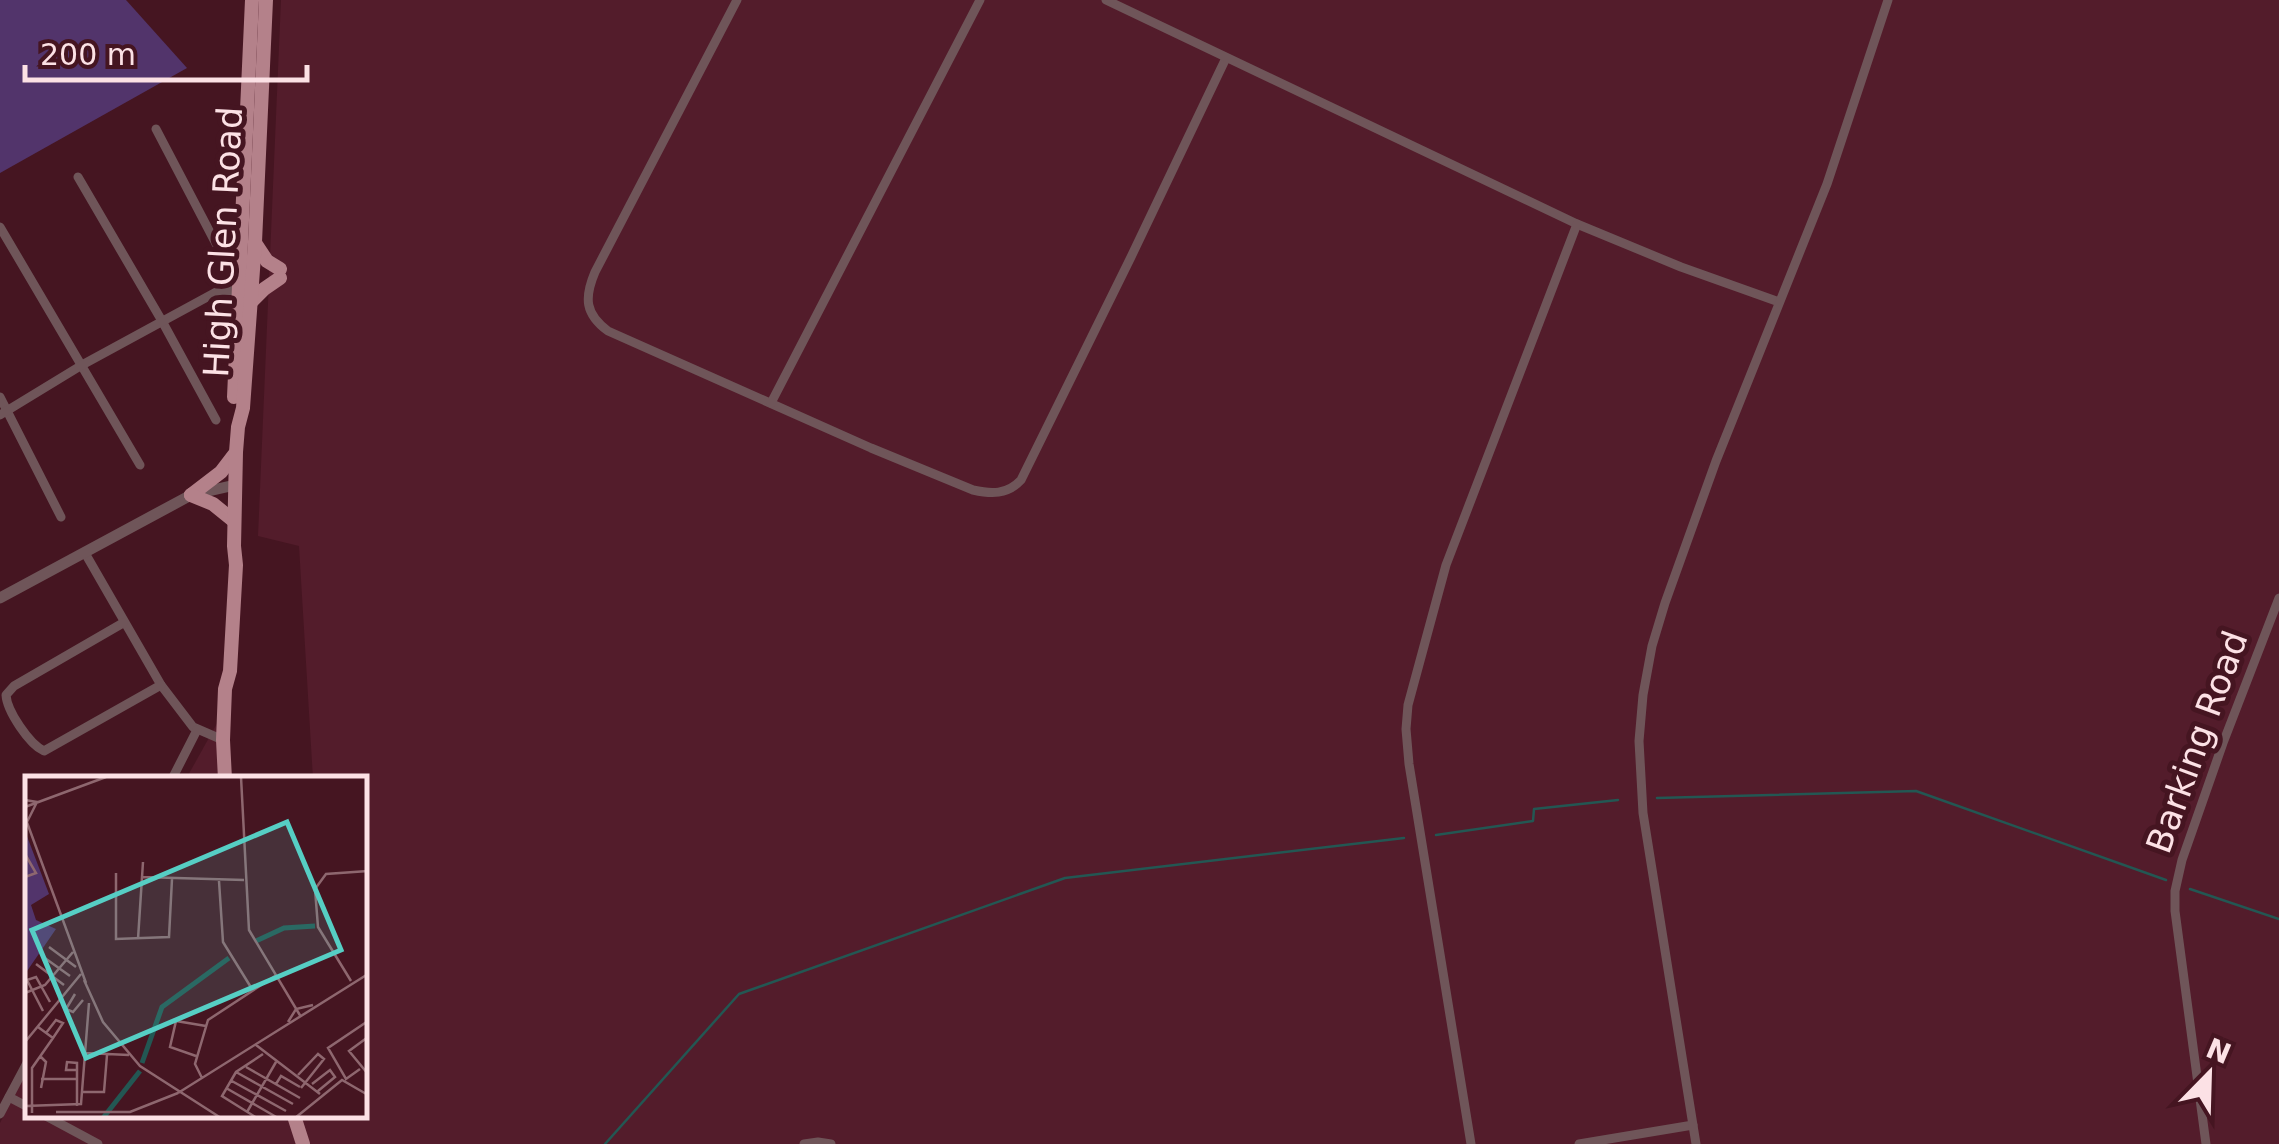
<svg xmlns="http://www.w3.org/2000/svg" width="2279" height="1144" font-family="'DejaVu Sans',sans-serif">
<style>
.built{fill:#531c2b}
.green{fill:#52346b}
.lines{fill:none;stroke-linecap:round;stroke-linejoin:round}
.stream{stroke:#235753;stroke-width:2.5}
.minor{stroke:#6f5559;stroke-width:9}
.tertiary{stroke:#6f5559;stroke-width:11}
.primary{stroke:#b4818a;stroke-width:14}
.labels{text-anchor:middle;dominant-baseline:central;stroke-width:10;stroke-linejoin:round;paint-order:stroke}
.street-label{font-size:35px;fill:#fce1e5;stroke:#451521}
.inset-river{fill:none;stroke:#235753;stroke-width:5}
.inset-road{fill:none;stroke:#8e676f;stroke-width:2.5}
.view{fill:#56cec4;fill-opacity:0.15;stroke:#56cec4;stroke-width:5}
.inset-edge{fill:none;stroke:#fce1e5;stroke-width:5}
</style>
<rect width="100%" height="100%" fill="#451521"/>
<g class="built">
<polygon points="281,0 2279,0 2279,1144 0,1144 0,1123 27,1071 28,1116 365,1116 365,779 313,779 299,546 258,536"/>
<polygon points="220,718 224,779 186,779"/>
</g>
<polygon class="green" points="0,0 126,0 187,68 0,173"/>
<g class="lines">
<g class="stream">
<polyline points="1657,798 1916,791 2166,880"/>
<polyline points="1436,835 1533,821 1534,809 1618,800"/>
<polyline points="2190,889 2279,919"/>
<polyline points="605,1144 739,994 1065,878 1404,838"/>
</g>
<g class="minor">
<path d="M737,0L595,272C584,298 585,314 608,331L871,448L973,490C991,494 1007,495 1021,480L1131,257L1226,58"/>
<polyline points="1106,0 1577,224 1681,267 1779,302"/>
<polyline points="156,129 224,259 225,273 220,290"/>
<polyline points="78,177 162,321 216,420"/>
<polyline points="0,227 140,465"/>
<polyline points="0,397 61,517"/>
<polyline points="771,403 980,0"/>
<polyline points="0,415 82,365 220,290 239,291"/>
<polyline points="85,553 161,685 193,727 223,740"/>
<path d="M123,623L14,686L6,695C7,711 29,744 44,751L161,685"/>
<polyline points="172,779 197,730"/>
<polyline points="9,1097 28,1107"/>
<polyline points="0,1114 28,1061"/>
<polyline points="46,1116 98,1144"/>
<polyline points="804,1144 818,1142 831,1144"/>
<polyline points="1471,1144 1409,764 1406,729 1408,705 1446,565 1577,224"/>
<polyline points="1579,1144 1693,1125"/>
<polyline points="1696,1144 1643,813 1639,741 1643,695 1652,646 1665,603 1716,461 1827,184 1888,0"/>
<polyline points="2206,1144 2175,911 2175,891 2182,860 2223,743 2279,598"/>
</g>
<polyline class="tertiary" points="0,598 191,495 235,485"/>
<g class="primary">
<polyline points="255,243 267,261 280,269"/>
<polyline points="251,302 264,289 280,278"/>
<polyline points="234,397 252,0"/>
<polyline points="191,495 221,472 234,455"/>
<polyline points="191,495 213,504 234,521"/>
<polyline points="225,779 223,740 225,689 230,671 236,565 234,546 236,452 238,427 243,408 255,242 266,0"/>
<polyline points="294,1116 303,1144"/>
</g>
</g>
<g class="labels">
<g class="street-label">
<text transform="translate(223 242) rotate(-87)">High Glen Road</text>
<text transform="translate(2197 742) rotate(-70)">Barking Road</text>
</g>
</g>
<g transform="translate(25 776)">
<rect width="342" height="342" fill="#451521"/>
<path d="M0,55L24,118L6,129L11,144L31,153L0,198Z" fill="#52346b"/>
<path class="inset-river" d="M231,165L259,152L290,150M117,287L137,231L204,182M78,342L115,295"/>
<path class="inset-road" d="M216,1L224,154L276,241M0,24L12,26L2,46M0,31L81,1M0,41L61,207M0,78L11,97L0,101M91,97V163L144,161L147,103M117,101L219,104M194,105L198,166L227,213M113,163L118,86M24,171L51,191M17,180L45,200M11,188L39,209M59,204L78,246L115,290L196,342M326,205L293,151L290,113L301,98L343,95M0,217L20,209L48,176M50,218L41,233L48,236L58,224M18,235L2,204L11,201L25,226M263,246L271,233L288,229M21,257L31,244L38,247L28,262M343,261L324,275L343,298M0,266L56,198M231,269L295,318M60,277L104,279M15,280L21,286L16,312M171,280L145,271L151,245L181,250M221,291L275,322M335,293L321,303L303,272L343,245M211,296L268,328M273,299L293,278L299,283L276,312M177,302L170,288L183,244L250,200M16,303H52M205,304L261,335M251,308L256,300L275,311M287,308L305,294L310,301L293,315M201,312L253,342M58,316H79L82,279M153,317L343,198M0,330L56,328L64,227M52,330V287L42,286L41,294H52M31,336H105L153,317M222,336L251,286M7,337V292L28,262L13,251M232,342L197,320L211,296L238,278M270,342L317,304L343,319"/>
<path class="view" d="M262,46L316,174L61,282L7,154Z"/>
<rect width="342" height="342" class="inset-edge"/>
</g>
<g transform="translate(2209 1074) rotate(23)" stroke="#451521" stroke-width="8" paint-order="stroke">
<path d="M0-8L18 38L0 25L-18 38Z" fill="#fce1e5"/>
<text y="-15" font-size="28" font-weight="bold" text-anchor="middle" fill="#fce1e5">N</text>
</g>
<path d="M25 65v15h282v-15" fill="none" stroke="#fce1e5" stroke-width="5"/>
<text x="40" y="65" font-size="30" fill="#fce1e5" stroke="#451521" stroke-width="8" paint-order="stroke">200 m</text>
</svg>
